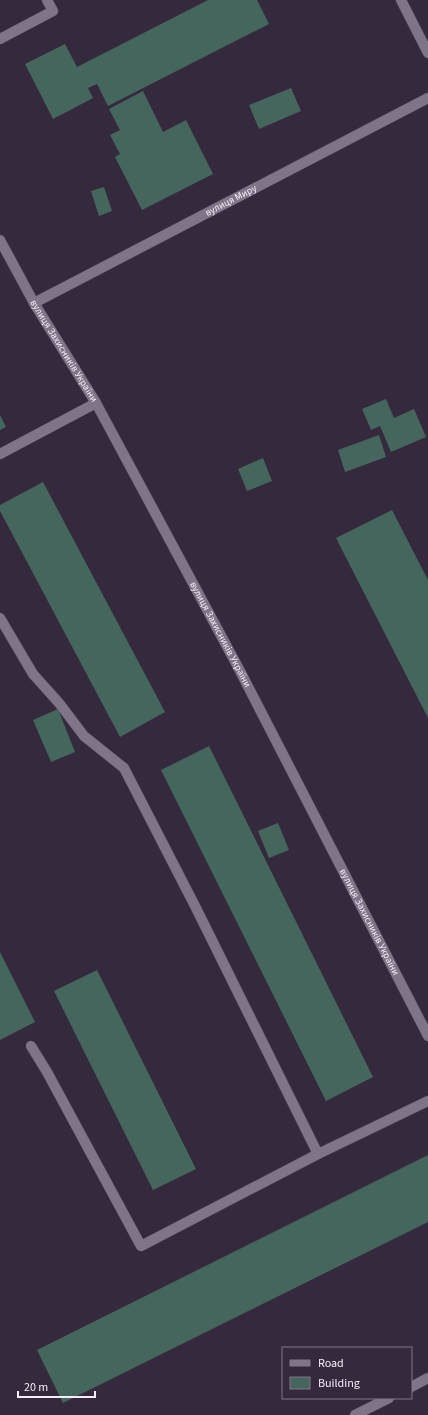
<svg xmlns="http://www.w3.org/2000/svg" width="428" height="1415" font-family="'Source Sans 3',sans-serif">
<style>
.building{fill:#45665c}
.lines{fill:none;stroke-linecap:round;stroke-linejoin:round}
.minor-casing{stroke:#504458;stroke-width:11}
.minor{stroke:#7f7488;stroke-width:10}
.labels{text-anchor:middle;dominant-baseline:central;stroke-width:3.5;stroke-linejoin:round;paint-order:stroke}
.street-label{font-size:10px;fill:#f5edfb;stroke:#35293e}
</style>
<rect width="100%" height="100%" fill="#35293e"/>
<g class="building">
<polygon points="208,0 257,0 269,24 108,106 97,84 88,88 93,98 53,119 25,64 65,44 77,67"/>
<polygon points="291,88 301,111 259,129 249,105"/>
<polygon points="143,91 163,132 186,120 213,174 142,210 115,157 120,154 110,135 120,130 109,109"/>
<polygon points="104,187 112,211 99,216 91,191"/>
<polygon points="386,399 394,418 414,409 426,437 391,452 380,426 371,430 362,409"/>
<polygon points="0,415 6,427 0,430"/>
<polygon points="379,435 386,457 345,472 338,450"/>
<polygon points="263,458 272,481 247,491 238,469"/>
<polygon points="43,482 165,712 120,737 0,511 0,505"/>
<polygon points="392,510 428,580 428,718 336,538"/>
<polygon points="58,709 75,752 51,762 33,720"/>
<polygon points="209,746 373,1077 326,1101 161,770"/>
<polygon points="278,823 289,850 269,858 258,831"/>
<polygon points="0,952 35,1022 0,1040"/>
<polygon points="97,970 196,1169 153,1190 54,991"/>
<polygon points="428,1155 428,1222 63,1403 37,1350"/>
</g>
<g class="lines">
<g class="minor-casing">
<g id="minor">
<polyline points="401,0 428,53"/>
<polyline points="0,39 53,11 47,0"/>
<path id="s1" d="M0,240L34,303L96,403L239,669L428,1036"/>
<path id="s2" d="M34,303L428,98"/>
<polyline points="0,454 96,403"/>
<polyline points="0,618 33,674 59,703 84,736 124,768 196,908 318,1154"/>
<polyline points="31,1046 47,1072 141,1246 318,1154 428,1101"/>
<polyline points="411,1387 428,1378"/>
<polyline points="355,1415 389,1398"/>
</g>
</g>
<use href="#minor" class="minor"/>
</g>
<g class="labels">
<g class="street-label">
<text stroke="none"><textPath href="#s2" startOffset="222">вулиця Миру</textPath></text>
<text stroke="none"><textPath href="#s1" startOffset="128">вулиця Захисників України</textPath></text>
<text stroke="none"><textPath href="#s1" startOffset="452">вулиця Захисників України</textPath></text>
<text stroke="none"><textPath href="#s1" startOffset="776">вулиця Захисників України</textPath></text>
</g>
</g>
<rect x="282" y="1347" width="130" height="52" fill="#35293e" stroke="#82778a"/>
<rect x="290" y="1360" width="20" height="6" fill="#7f7488" stroke="#82778a"/>
<text x="318" y="1367" font-size="12" fill="#f5edfb">Road</text>
<rect x="290" y="1377" width="20" height="12" fill="#45665c" stroke="#82778a"/>
<text x="318" y="1387" font-size="12" fill="#f5edfb">Building</text>
<path d="M18 1391v6h77v-6" fill="none" stroke="#f5edfb" stroke-width="2"/>
<text x="24" y="1391" font-size="12" fill="#f5edfb" stroke="#35293e" stroke-width="3" paint-order="stroke">20 m</text>
</svg>
